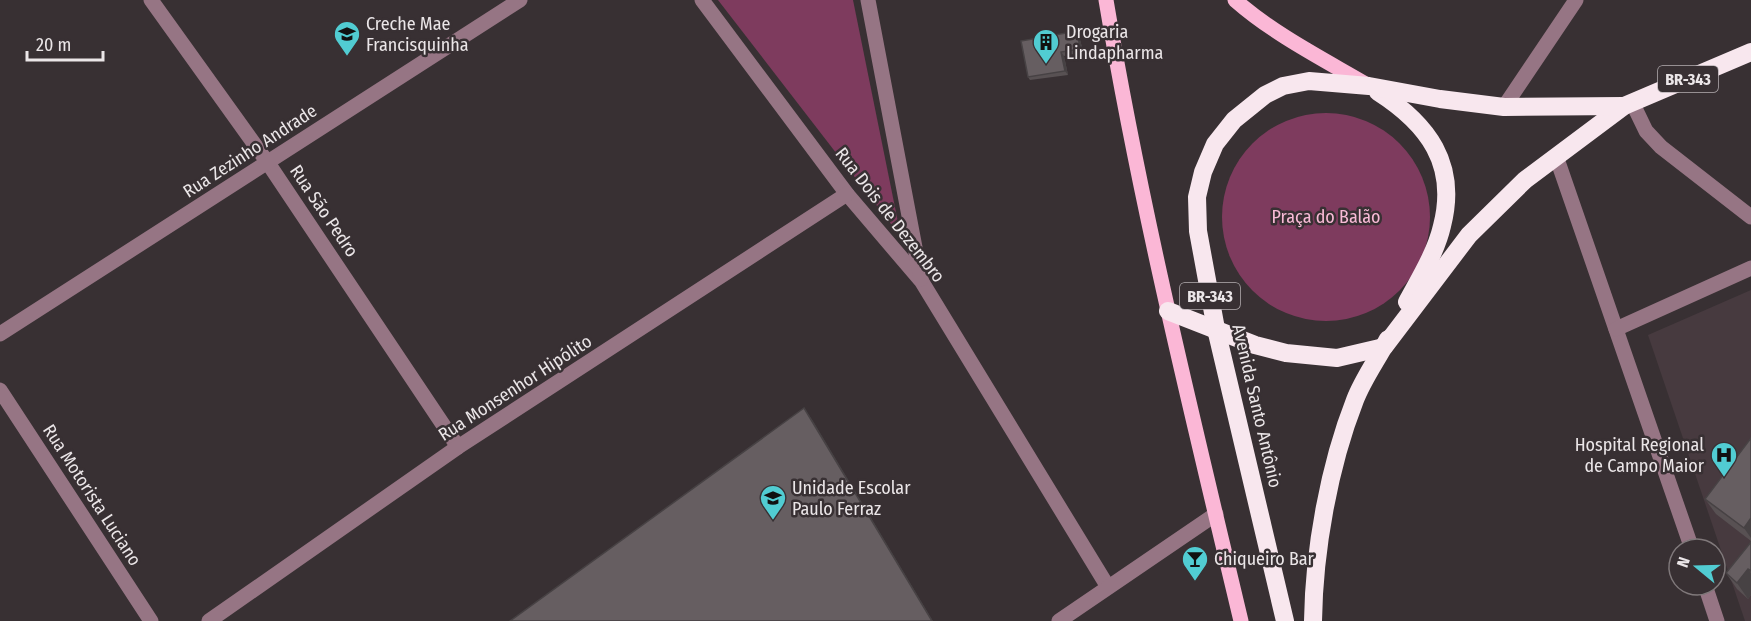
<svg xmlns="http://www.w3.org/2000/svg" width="1751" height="621" font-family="'Fira Sans Condensed',sans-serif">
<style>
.built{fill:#473a3f}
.park{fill:#7e3b5e}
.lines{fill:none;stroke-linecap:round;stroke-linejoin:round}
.minor{stroke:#967584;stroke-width:15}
.major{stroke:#fbb7d6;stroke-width:15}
.highway{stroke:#f8e7ee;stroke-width:18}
.wall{fill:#585153}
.shaded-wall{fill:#474244}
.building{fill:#665e61;stroke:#474244;stroke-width:1.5}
.labels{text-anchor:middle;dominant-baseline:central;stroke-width:5;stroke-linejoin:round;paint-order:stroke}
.shield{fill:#383033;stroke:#b5afb2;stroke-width:1.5}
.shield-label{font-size:16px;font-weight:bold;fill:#ebe6e8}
.poi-label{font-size:18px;fill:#ebe6e8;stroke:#383033;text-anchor:start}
.street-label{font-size:18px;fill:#ebe6e8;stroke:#383033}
.park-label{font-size:18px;fill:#f8bad6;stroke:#383033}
</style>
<rect width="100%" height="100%" fill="#383033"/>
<polygon class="built" points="1751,290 1751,621 1745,621 1648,335"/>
<g class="park">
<polygon points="718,0 853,0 901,237"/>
<circle cx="1326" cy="217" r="104"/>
</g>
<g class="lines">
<g class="minor">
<polyline points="151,0 268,163 458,447"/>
<polyline points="702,0 847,194 922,282 1108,587"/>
<polyline points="868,0 921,279"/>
<polyline points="1632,102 1646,131 1661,147 1751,217"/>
<polyline points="1504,107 1576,0"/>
<polyline points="1556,156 1692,549"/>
<polyline points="1616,329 1751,268"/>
<polyline points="0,334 520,0"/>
<polyline points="0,390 151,621"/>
<polyline points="1705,585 1717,621"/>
<polyline points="209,621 458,447 847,194"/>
<polyline points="1059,621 1216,514"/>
</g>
<g class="major">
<path d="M1106,0C1141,209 1192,415 1241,621"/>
<path d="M1235,0C1275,35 1323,59 1369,86"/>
</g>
<g class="highway">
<path d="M1378,92C1428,124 1458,164 1442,226C1436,252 1420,278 1407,302"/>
<polyline points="1168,311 1255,345 1286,353 1337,358 1384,347 1469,235 1525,180 1624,106 1751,52"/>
<polyline points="1285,621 1216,329 1198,231 1197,197 1203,172 1215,144 1234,120 1265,95 1283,86 1309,81 1369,86 1440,99 1504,107 1624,106"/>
<path d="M1313,621C1314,550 1329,466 1355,400C1363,379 1377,360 1388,339"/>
</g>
</g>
<g class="wall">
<polygon points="1077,31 1079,35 1083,52 1064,56 1068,75 1030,80 1028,77"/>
<polygon points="1751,438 1751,541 1716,514 1705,499"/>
<polygon points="1751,542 1751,595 1748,599 1737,589 1726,573"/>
</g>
<g class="shaded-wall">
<polygon points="1077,31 1079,35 1083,52 1080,49"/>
<polygon points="1061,52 1064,56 1068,75 1065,71"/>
<polygon points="804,408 813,421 933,621 932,621"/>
<polygon points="1751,518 1751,538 1744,528"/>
<polygon points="1748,569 1751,573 1751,595 1748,599 1737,583"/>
</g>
<g class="building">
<polygon points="1077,31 1080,49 1061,52 1065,71 1028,77 1021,41"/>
<polygon points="804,408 932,621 510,621"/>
<polygon points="1751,438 1751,518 1744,528 1705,499"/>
<polygon points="1751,542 1751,571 1748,569 1737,583 1726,573"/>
</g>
<defs>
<g id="school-pin" transform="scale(1.35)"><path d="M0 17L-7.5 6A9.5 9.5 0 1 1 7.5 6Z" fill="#51ccd2" stroke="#383033"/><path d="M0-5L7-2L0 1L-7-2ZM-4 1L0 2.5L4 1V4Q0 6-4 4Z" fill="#111"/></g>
<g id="building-pin" transform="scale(1.35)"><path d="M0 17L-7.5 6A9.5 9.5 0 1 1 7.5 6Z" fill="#51ccd2" stroke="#383033"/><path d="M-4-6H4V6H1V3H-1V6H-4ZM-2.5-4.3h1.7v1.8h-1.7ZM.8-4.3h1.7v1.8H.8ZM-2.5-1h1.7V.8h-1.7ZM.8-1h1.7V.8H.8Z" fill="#111"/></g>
<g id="hospital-pin" transform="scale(1.35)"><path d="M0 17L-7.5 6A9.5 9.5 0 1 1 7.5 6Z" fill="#51ccd2" stroke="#383033"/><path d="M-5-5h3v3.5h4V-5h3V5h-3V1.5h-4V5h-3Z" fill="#111"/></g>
<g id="bar-pin" transform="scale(1.35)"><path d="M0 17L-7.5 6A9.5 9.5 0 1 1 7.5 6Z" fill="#51ccd2" stroke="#383033"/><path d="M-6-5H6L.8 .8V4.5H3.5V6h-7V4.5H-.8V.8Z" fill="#111"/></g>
</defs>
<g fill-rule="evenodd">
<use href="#school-pin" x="347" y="34"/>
<use href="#building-pin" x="1046" y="42"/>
<use href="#hospital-pin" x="1724" y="455"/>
<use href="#school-pin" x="773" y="498"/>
<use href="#bar-pin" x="1195" y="559"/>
</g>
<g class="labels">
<g class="shield">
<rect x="1658" y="66" width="60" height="26" rx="4.5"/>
<rect x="1180" y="283" width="60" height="26" rx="4.5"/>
</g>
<g class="shield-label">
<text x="1688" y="79">BR-343</text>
<text x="1210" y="296">BR-343</text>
</g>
<g class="poi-label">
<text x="366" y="24">Creche Mae<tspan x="366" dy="21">Francisquinha</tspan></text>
<text x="1066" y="32">Drogaria<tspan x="1066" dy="21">Lindapharma</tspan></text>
<text x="1704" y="445" text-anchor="end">Hospital Regional<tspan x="1704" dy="21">de Campo Maior</tspan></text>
<text x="792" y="488">Unidade Escolar<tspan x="792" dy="21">Paulo Ferraz</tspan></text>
<text x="1214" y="559">Chiqueiro Bar</text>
</g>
<g class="street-label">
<text transform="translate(250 151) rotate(-33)">Rua Zezinho Andrade</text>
<text transform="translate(324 211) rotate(56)">Rua São Pedro</text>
<text transform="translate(890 215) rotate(52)">Rua Dois de Dezembro</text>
<text transform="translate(515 388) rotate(-33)">Rua Monsenhor Hipólito</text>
<text transform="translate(1257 406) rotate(77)">Avenida Santo Antônio</text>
<text transform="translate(92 495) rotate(57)">Rua Motorista Luciano</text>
</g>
<g class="park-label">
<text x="1326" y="217">Praça do Balão</text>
</g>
</g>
<g transform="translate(1697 567) rotate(289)"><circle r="28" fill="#383033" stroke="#80797b" stroke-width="1.5"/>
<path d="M0-4.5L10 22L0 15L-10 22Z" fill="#51ccd2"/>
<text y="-9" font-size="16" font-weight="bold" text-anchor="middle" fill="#ebe6e8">N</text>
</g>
<path d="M27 51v9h76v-9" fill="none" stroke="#ebe6e8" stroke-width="3"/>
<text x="36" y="51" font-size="18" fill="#ebe6e8" stroke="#383033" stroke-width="4.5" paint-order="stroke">20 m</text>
</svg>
